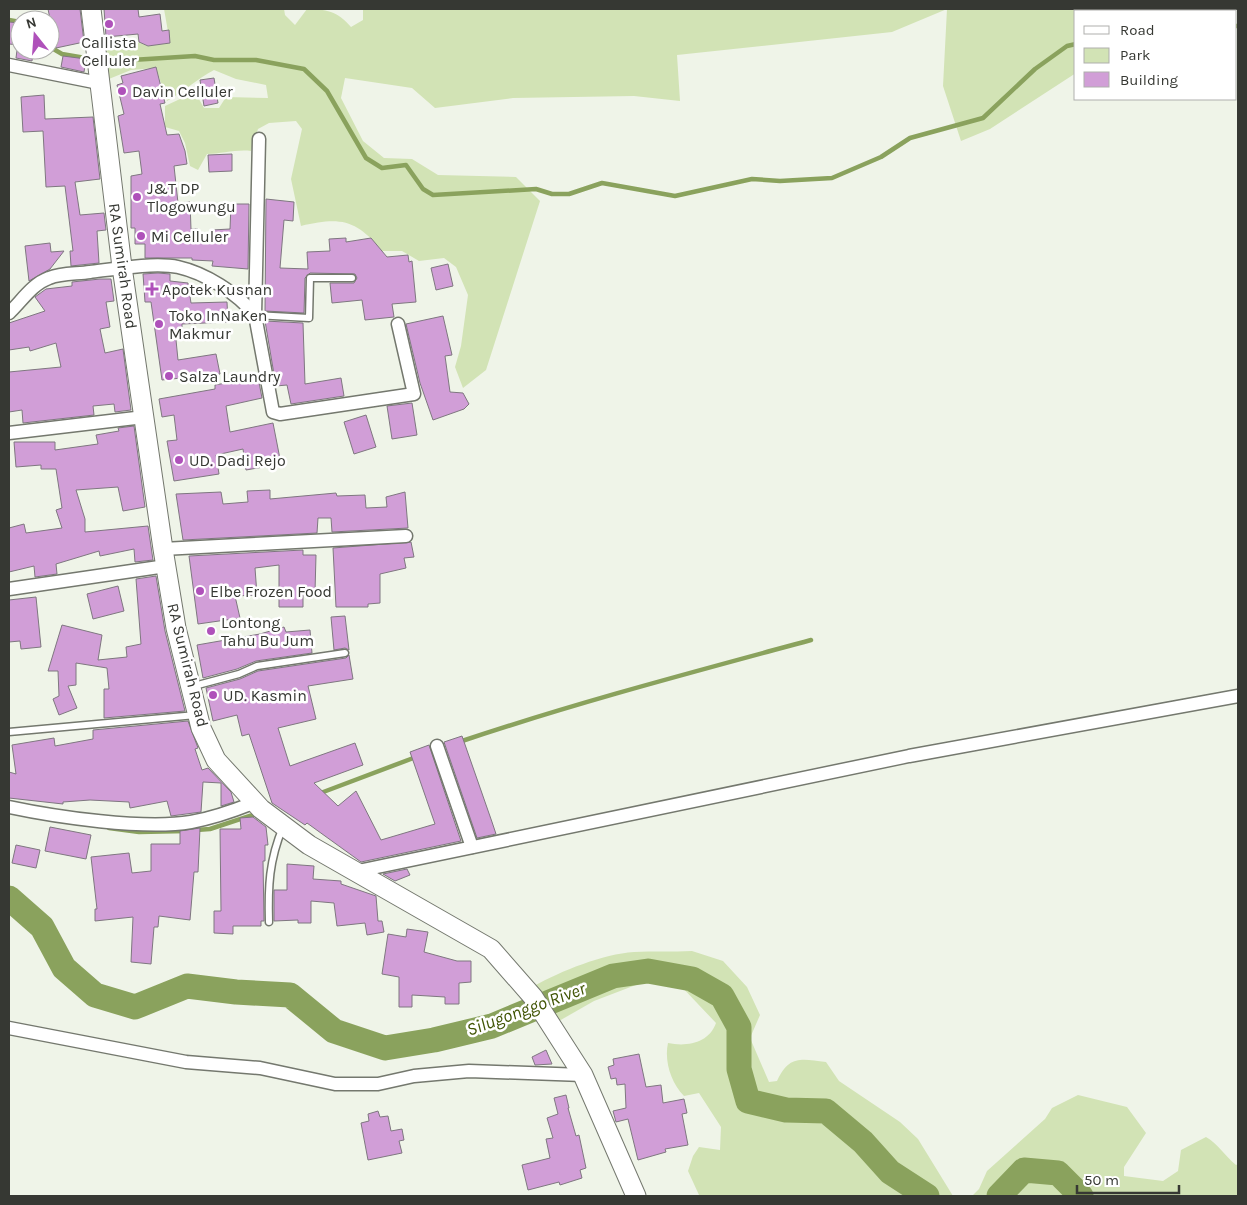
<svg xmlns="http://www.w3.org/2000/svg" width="1247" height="1205" font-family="Karla,sans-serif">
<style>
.green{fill:#d2e3b5}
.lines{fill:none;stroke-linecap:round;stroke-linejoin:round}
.stream{stroke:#8aa25d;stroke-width:4.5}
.river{stroke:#8aa25d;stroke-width:25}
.building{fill:#d19ed7;stroke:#7f7780}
.service-casing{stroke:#74786e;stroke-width:9}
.minor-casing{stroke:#74786e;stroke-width:15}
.secondary-casing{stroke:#74786e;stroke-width:21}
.service{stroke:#fff;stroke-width:6}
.minor{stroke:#fff;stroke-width:12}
.secondary{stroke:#fff;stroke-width:19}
.poi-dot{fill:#af51ba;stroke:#fff;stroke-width:2}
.labels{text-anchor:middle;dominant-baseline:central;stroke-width:5;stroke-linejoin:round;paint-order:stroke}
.poi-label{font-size:16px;fill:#363833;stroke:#fff;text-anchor:start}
.street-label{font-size:16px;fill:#363833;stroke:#fff}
.water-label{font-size:18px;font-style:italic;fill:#415505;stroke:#fff}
</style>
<rect width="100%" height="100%" fill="#eff4e8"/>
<g class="green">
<path d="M164,9H284L285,15L295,25L307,9C325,9 338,11 351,27L363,20V9H1159L1160,11H1076V73L990,129L961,141L943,86L947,9L892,32L677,55L680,101L634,96L513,98L435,108L412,88L345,78L341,98L363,141L384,158L412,159L438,175L516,177L540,201L486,370L463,388L455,367L461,346L468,295L456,267L444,258L419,261L402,251H382C356,219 340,217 301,226L291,179L302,129L296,121L269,123L258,129L251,151C237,149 221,154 207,154L198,170L190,166L185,143L179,131L165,127V106L195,92L204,108H219L226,97L268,98L266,85L236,79L214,70C197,79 184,91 167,101L156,68L131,70L104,81L101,41L131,40L148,46L170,43Z"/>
<path d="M692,951L723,961L747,987L760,1015L750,1038L769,1082L777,1081C789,1055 801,1059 826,1062L839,1081L900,1122L918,1139L953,1196L699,1195L688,1171L693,1156L699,1147L720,1150L721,1127L699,1093L684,1096C671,1083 664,1061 668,1043C687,1047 709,1043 716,1023L679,984L641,983L594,1001L559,1021L534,986C561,971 603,954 634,952C653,951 673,952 692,951Z"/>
<path d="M1078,1095L1127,1107L1146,1133L1124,1167V1176L1163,1181L1178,1171L1181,1150L1206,1137C1218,1144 1225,1156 1236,1165L1238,1164V1196H972L979,1189L987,1171L1045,1119L1052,1108Z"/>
</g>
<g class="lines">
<g class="stream">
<polyline points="9,20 20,22"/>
<polyline points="1236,26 1238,26"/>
<polyline points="50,47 62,54 91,59"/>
<polyline points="102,60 116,61 195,56 214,60 256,60 304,69 327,91 366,158 382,168 406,165 423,189 433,195 536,189 552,194 569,194 602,183 675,196 752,179 780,181 832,178 881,157 910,138 983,118 1035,69 1067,46 1076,44"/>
<path d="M459,742C575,703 693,672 811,640"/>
<polyline points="318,794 416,757"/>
<polyline points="109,828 139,832 186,831"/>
<polyline points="196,830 210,829 259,813"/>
</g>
<g class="river">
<polyline points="9,898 42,927 64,968 95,995 135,1007 187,986 236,992 290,995 334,1031 385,1048 434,1040 492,1026 613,976 648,971 692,979 722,996 739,1027 739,1069 748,1101 786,1110 826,1111 863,1142 890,1172 927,1196"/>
<polyline points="999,1196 1024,1170 1058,1173 1081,1196"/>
</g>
</g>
<g class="building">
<polygon points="48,9 80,9 84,42 56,48"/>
<polygon points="104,9 138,9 139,17 160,14 162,31 169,30 170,43 148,46 139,42 138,34 106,37"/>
<polygon points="9,22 20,23 20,45 9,44"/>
<polygon points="17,50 33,52 32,61 16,58"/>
<polygon points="63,56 86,59 84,72 61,67"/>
<polygon points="156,67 165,103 160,104 167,135 179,134 185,151 187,164 174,166 178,203 190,202 191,229 198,229 199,240 212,239 212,230 230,229 231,204 249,204 248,269 212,266 213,261 192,260 192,258 145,258 145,244 135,244 135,228 131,228 131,176 142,174 139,151 124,153 118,116 124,114 117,85 123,83 121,76"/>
<polygon points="214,78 218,103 204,106 200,80"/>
<polygon points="44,95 45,119 93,117 100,179 75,182 80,215 104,213 106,230 97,231 99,263 71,266 70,251 73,251 65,186 46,187 43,131 23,132 21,97"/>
<polygon points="232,154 232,171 209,172 208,155"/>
<polygon points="266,199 294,202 293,221 284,220 280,268 308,269 307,252 330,251 329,239 346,238 346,242 371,238 387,257 408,255 409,262 412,261 416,302 392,304 394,317 365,320 362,300 332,303 330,283 354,283 357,278 355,274 310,273 305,278 304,313 265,311"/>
<polygon points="50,243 51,252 64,251 50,269 29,281 25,246"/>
<polygon points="448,264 453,286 436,290 431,268"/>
<polygon points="158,273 170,274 170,281 188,283 191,303 227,302 228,322 182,324 182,329 175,330 178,360 216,354 220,374 162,380 151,302 145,302 143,274"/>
<polygon points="100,279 111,279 114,301 106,302 110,327 100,329 105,353 123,349 131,410 115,412 114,404 93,406 94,415 23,423 22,410 9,412 9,372 61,367 56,343 30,351 29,347 9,350 9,323 45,311 35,297 46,289 72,286 72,282"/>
<polygon points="443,316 452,355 445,356 450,392 463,393 469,404 464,409 433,420 420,383 406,324"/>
<polygon points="265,321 303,323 305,384 341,378 344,396 291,404 287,385 276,386"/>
<polygon points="258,377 262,398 226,406 230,432 273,423 281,464 246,470 243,449 216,455 219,474 174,481 167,441 177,440 174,415 162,417 159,399 215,389 215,385"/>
<polygon points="412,403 417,435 392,439 387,406"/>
<polygon points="366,415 376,447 354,454 344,422"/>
<polygon points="134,426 145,507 123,511 118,487 76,490 85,519 85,532 148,526 153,560 135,562 134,549 100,556 99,551 56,564 57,574 35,577 34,566 9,572 9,528 24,524 26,533 62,528 56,510 62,508 56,469 41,469 41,465 16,467 14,442 55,442 55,450 98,444 96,435 119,431 118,428"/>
<polygon points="270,490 270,499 336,493 337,496 365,495 366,508 387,507 386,497 405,492 408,528 332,532 331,518 318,518 317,533 183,540 176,494 221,492 223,504 248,502 247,491"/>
<polygon points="411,542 414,557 404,558 406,568 380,574 380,603 368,604 368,607 336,607 333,548"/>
<polygon points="303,550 303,555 316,555 315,592 303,591 303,607 279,607 279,565 255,568 257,595 235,596 240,618 198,624 189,556"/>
<polygon points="156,576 165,631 185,711 104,718 104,689 109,689 107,668 76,663 76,685 68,686 77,708 59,715 53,699 59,696 58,671 48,671 62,625 102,635 98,660 127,657 126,647 141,644 136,579"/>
<polygon points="118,586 124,611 93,619 87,594"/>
<polygon points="36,597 41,647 21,649 20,641 9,642 9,600"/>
<polygon points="345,616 349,650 345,648 334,650 331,617"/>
<polygon points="284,627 286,632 310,630 312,653 256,661 237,669 203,678 197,645 260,634"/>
<polygon points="349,655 353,679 308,686 316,719 278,728 290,766 355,743 363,765 314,783 338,806 356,791 381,840 435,824 410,752 429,745 461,841 361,862 307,823 305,825 272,803 249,734 242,736 237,715 213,721 206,688 240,679 258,671 346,658"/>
<polygon points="188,721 198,748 195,749 202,770 208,768 231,792 234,802 221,806 221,783 203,782 201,812 171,816 167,801 130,808 129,802 90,800 63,802 63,804 9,798 9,772 16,774 12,745 54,738 55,746 93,739 93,730"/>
<polygon points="462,736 492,822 496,834 477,838 444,742"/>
<polygon points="253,817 266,827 268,845 265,845 265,861 263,861 264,921 261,921 261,926 233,926 233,934 214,933 214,911 221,911 220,829 241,829 240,818"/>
<polygon points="50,827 91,835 86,859 45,851"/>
<polygon points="200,828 198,872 194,872 190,920 159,916 158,927 154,927 151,964 131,962 133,917 95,921 95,909 97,909 91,857 129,853 132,873 151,871 151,844 180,844 180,831"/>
<polygon points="16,845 40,850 36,868 12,863"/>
<polygon points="287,864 314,866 313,879 341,881 341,884 376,896 378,921 382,921 384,932 367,935 365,923 337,926 334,903 311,901 311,923 298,923 298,920 274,921 274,890 287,890"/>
<polygon points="407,869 410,875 395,881 383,874"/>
<polygon points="407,929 428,932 424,952 457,961 471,961 471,982 459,983 459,1004 445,1004 445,997 412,995 412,1007 399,1007 399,977 382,974 388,934 406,937"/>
<polygon points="546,1050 552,1064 535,1065 532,1057"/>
<polygon points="639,1054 646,1087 661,1085 663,1103 684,1099 687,1113 682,1114 688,1145 665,1149 666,1152 638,1160 628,1119 616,1122 613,1111 626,1108 625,1084 617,1085 616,1078 611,1079 608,1067 614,1065 613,1059"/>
<polygon points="566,1095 569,1108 568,1108 576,1136 579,1135 586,1168 580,1170 582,1178 560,1185 559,1182 528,1190 522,1165 550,1158 546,1139 553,1138 547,1118 558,1114 554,1098"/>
<polygon points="378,1111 380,1117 388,1116 391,1131 402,1129 404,1140 399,1141 402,1153 368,1160 361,1123 369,1121 368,1114"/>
</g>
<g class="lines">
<g class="service-casing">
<g id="service">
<polyline points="255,315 309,318 310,278 352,278"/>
<polyline points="194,686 239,674 257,666 345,653"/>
<polyline points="9,732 196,715"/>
<path d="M269,922C268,887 269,860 283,827"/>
</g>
</g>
<g class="minor-casing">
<g id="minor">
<polyline points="9,65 99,83"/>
<polyline points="259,139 255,315 273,412 280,414 414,394 398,324"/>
<path d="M9,313C21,302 32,284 49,278C61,273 77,274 90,272C114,269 155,262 178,267C205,273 237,293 255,315"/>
<polyline points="9,433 144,417"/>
<polyline points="163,549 406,536"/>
<polyline points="9,589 166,566"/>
<polyline points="437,746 472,847"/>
<path d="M9,807C56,817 144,830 191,822C213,818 233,811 253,803"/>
<polyline points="358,871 909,756 1238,696"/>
<polyline points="9,1028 186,1062 260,1068 335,1084 378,1084 414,1076 469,1071 583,1075"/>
</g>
</g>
<g class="secondary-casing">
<polyline id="secondary" points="91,9 122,267 163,549 176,628 201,728 216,760 261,809 309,845 491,949 533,997 583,1075 636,1196"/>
</g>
<use href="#service" class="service"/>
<use href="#minor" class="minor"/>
<use href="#secondary" class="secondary"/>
</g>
<g class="poi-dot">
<circle cx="109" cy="24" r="5"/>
<circle cx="122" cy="91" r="5"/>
<circle cx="137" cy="197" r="5"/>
<circle cx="141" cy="236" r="5"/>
<path d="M149.5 281.5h5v5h5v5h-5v5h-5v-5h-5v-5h5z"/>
<circle cx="159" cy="324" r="5"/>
<circle cx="169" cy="376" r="5"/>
<circle cx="179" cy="460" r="5"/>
<circle cx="200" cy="591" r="5"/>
<circle cx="211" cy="631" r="5"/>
<circle cx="213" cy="695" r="5"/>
</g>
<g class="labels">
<g class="poi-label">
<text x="109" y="42" text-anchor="middle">Callista<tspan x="109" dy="18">Celluler</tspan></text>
<text x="132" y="91">Davin Celluler</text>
<text x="147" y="188">J&amp;T DP<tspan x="147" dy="18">Tlogowungu</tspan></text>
<text x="151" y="236">Mi Celluler</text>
<text x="162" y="289">Apotek Kusnan</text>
<text x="169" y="315">Toko InNaKen<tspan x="169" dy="18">Makmur</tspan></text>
<text x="179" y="376">Salza Laundry</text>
<text x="189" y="460">UD. Dadi Rejo</text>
<text x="210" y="591">Elbe Frozen Food</text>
<text x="221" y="622">Lontong<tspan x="221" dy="18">Tahu Bu Jum</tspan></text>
<text x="223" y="695">UD. Kasmin</text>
</g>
<g class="street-label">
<text transform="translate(123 266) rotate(82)">RA Sumirah Road</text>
<text transform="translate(188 665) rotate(76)">RA Sumirah Road</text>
</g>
<g class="water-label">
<text transform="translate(526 1009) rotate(-20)">Silugonggo River</text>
</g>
</g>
<rect width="1247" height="1205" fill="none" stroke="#363833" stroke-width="20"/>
<rect x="1074" y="10" width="162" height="90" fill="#ffffff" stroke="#afafad"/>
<rect x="1084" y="26" width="25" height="8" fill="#ffffff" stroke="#afafad"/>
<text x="1120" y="35" font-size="15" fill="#363833">Road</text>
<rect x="1084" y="48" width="25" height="15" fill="#d2e3b5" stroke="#afafad"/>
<text x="1120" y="60" font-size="15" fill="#363833">Park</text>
<rect x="1084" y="72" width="25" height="15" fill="#d19ed7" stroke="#afafad"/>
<text x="1120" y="85" font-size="15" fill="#363833">Building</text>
<g transform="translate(35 35) rotate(343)"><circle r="24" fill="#ffffff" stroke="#afafad"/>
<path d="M0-4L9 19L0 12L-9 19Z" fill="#af51ba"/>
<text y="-8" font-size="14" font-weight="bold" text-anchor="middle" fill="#363833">N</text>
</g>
<path d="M1077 1185v8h102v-8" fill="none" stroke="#363833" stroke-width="2.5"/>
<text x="1084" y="1185" font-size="15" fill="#363833" stroke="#ffffff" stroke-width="4" paint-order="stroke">50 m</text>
</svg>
